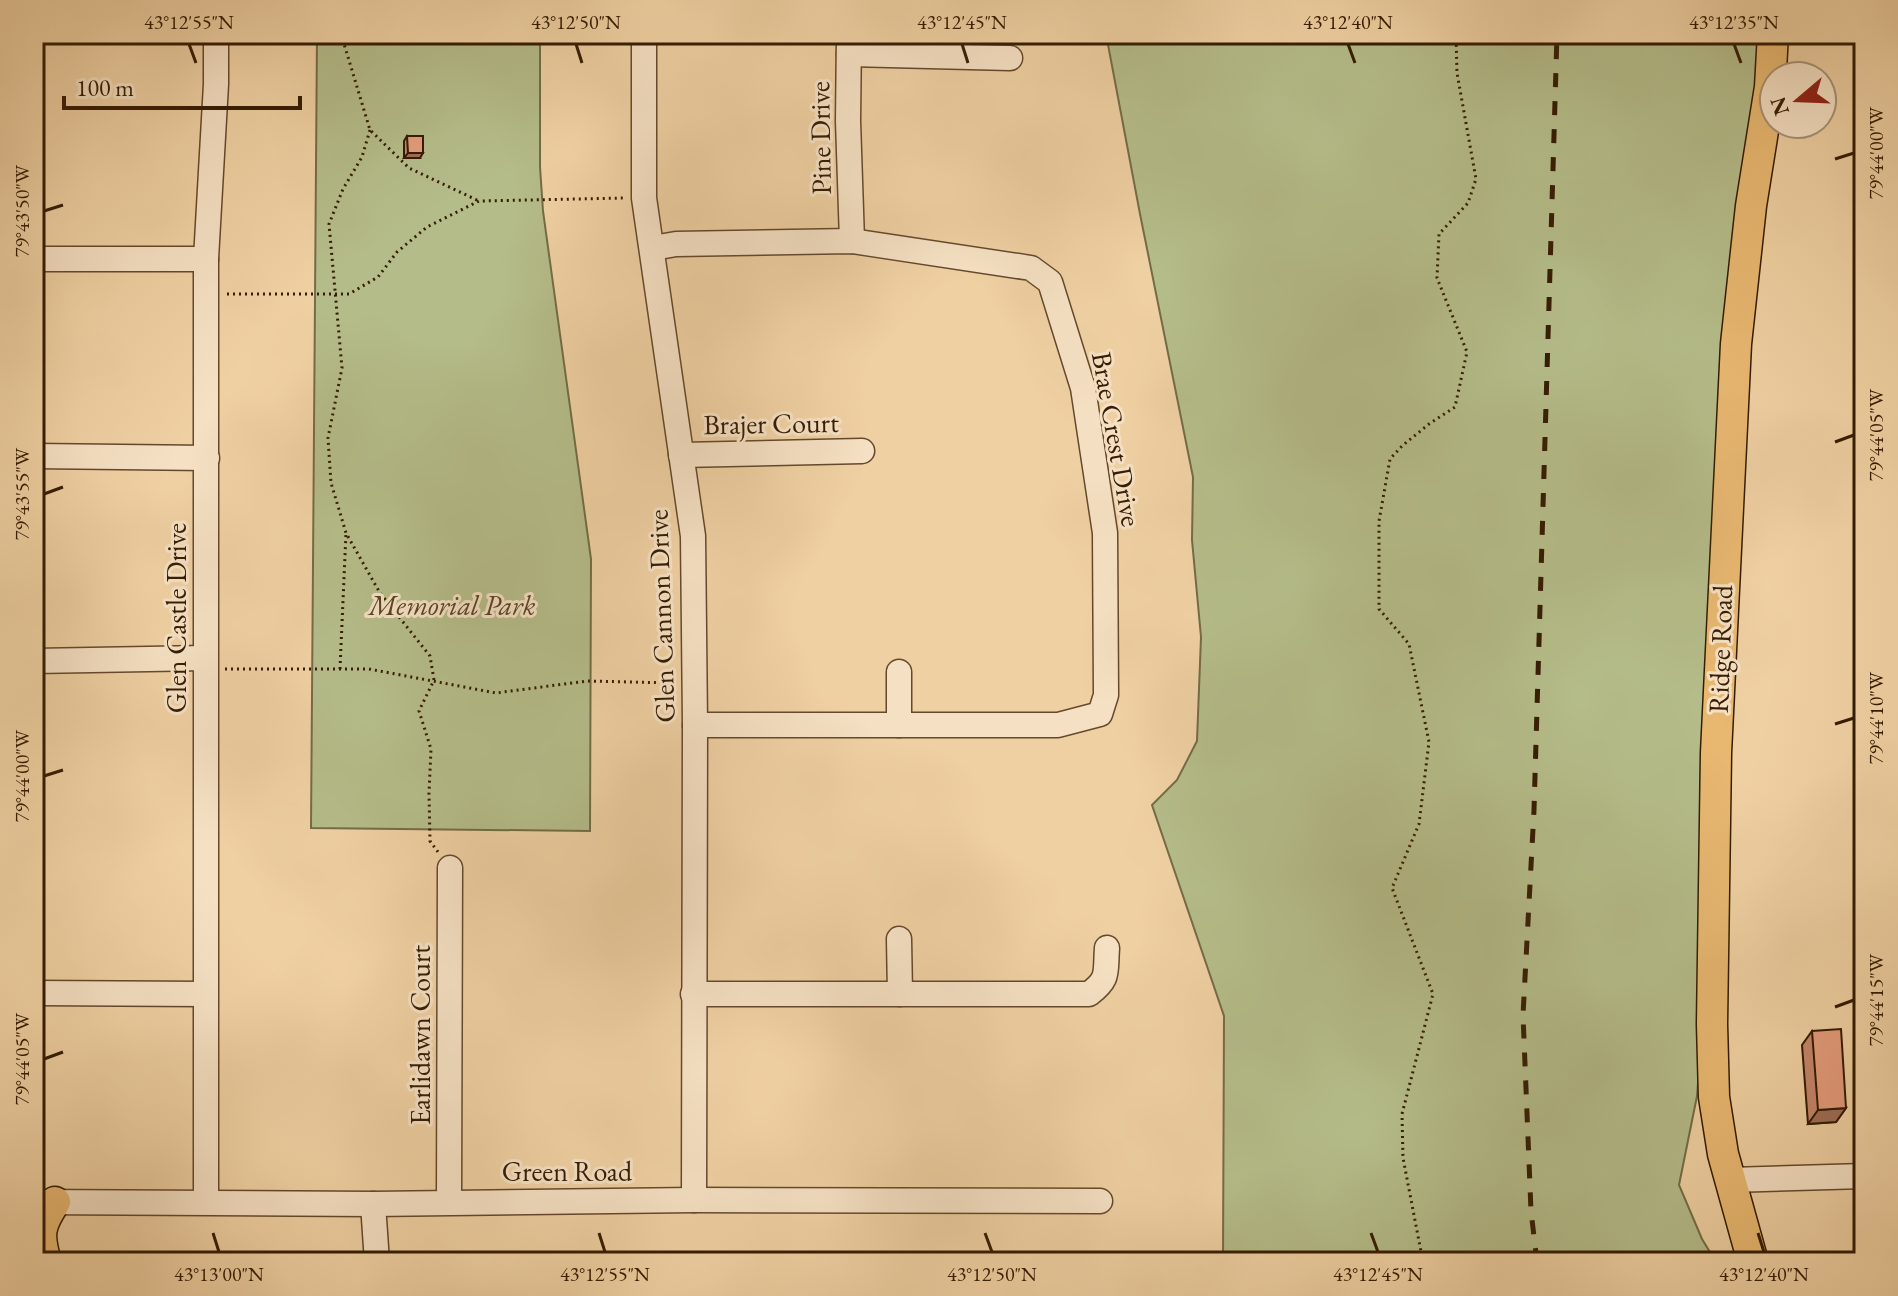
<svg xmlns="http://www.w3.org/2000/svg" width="1898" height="1296" font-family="'EB Garamond',serif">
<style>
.green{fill:#b4bc89;stroke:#746c46;stroke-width:2}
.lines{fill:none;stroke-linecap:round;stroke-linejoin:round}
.minor-casing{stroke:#64492b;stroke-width:27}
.major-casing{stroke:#351c03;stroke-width:33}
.path{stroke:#351c03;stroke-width:3;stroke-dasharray:2 4;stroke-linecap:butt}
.minor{stroke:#f5e0c3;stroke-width:24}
.major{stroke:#e8b871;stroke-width:30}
.rail{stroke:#351c03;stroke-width:5;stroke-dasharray:14 14;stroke-linecap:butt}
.wall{fill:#c3866a;stroke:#351c03;stroke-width:2}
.shaded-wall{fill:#9f6d56;stroke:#351c03;stroke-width:2}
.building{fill:#e39c7b;stroke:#351c03;stroke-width:2}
.ticks{fill:none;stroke:#351c03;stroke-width:3}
.labels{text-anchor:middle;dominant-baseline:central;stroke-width:6;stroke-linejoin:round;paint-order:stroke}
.street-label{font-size:28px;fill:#351c03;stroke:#f5e0c3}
.park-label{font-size:28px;font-style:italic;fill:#554424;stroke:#f5e0c3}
.neatline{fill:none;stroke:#351c03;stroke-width:3}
.ticks-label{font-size:20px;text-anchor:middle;fill:#351c03}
</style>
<rect width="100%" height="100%" fill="#efd0a2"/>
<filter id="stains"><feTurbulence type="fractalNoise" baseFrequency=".0025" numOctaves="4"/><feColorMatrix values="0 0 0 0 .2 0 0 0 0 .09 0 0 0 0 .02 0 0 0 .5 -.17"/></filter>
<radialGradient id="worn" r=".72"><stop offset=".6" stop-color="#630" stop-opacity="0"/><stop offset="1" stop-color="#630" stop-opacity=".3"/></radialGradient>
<g class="green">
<polygon points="317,34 540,34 540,167 543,211 591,559 590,831 311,828"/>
<polygon points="1106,34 1773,34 1744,290 1711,916 1697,1096 1679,1185 1702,1239 1716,1262 1223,1262 1224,1016 1152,805 1177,780 1197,741 1201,637 1192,540 1193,477 1140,214"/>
</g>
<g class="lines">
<g class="minor-casing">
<g id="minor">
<polyline points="644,34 644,198 693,536 695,725 694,1200"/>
<polyline points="849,34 848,121 852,241"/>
<polyline points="849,54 1010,58"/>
<polyline points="653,248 676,244 852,241 1031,268 1050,282 1083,388 1105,533 1106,695 1100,714 1058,725 695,725"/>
<polyline points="34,259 206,259"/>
<polyline points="681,455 862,451"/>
<polyline points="34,456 207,458"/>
<polyline points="34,661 205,658"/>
<polyline points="899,725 899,672"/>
<polyline points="899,939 900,994"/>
<polyline points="34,993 205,994"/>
<path d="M693,994H1089C1110,978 1105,973 1107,948"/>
<polyline points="1730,1180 1864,1176"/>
<polyline points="34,1202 373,1204 694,1200 1100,1201"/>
<polyline points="206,1202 206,259 216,84 216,34"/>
<polyline points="449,1202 450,868"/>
<polyline points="373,1204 377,1262"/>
</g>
</g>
<g class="major-casing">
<g id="major">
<path d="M46,1262C38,1234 39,1226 55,1202"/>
<polyline points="1753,1262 1723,1154 1714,1097 1712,1024 1716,753 1736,344 1751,206 1770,87 1773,34"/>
</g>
</g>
<g class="path">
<polyline points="341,34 370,130 409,168 479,201"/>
<polyline points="370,130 362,157 343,189 329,224 342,368 328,438 331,483 346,533 380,593 430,656 434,680 419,711 431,749 429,793 430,841 438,852"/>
<polyline points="227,294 349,294 378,277 397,252 427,227 479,201 623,198"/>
<polyline points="225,669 369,669 496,693 587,681 674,683"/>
<polyline points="340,669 346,533"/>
<polyline points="1423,1262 1403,1158 1402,1114 1433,994 1392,888 1419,824 1429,742 1409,644 1379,609 1379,521 1390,459 1402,446 1429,424 1455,407 1467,352 1437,278 1439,234 1468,203 1476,179 1457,73 1456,34"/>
</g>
<use href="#minor" class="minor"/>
<use href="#major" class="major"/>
<polyline class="rail" points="1537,1262 1531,1211 1523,1015 1534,810 1557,34"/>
</g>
<g class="wall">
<polygon points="407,136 420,158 404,158 404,141"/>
<polygon points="1812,1031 1846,1108 1836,1122 1808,1124 1802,1045"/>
</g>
<g class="shaded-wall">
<polygon points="408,153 423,153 420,158 404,158"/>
<polygon points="1846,1108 1836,1122 1808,1124 1818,1110"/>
</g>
<g class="building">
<polygon points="407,136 423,136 423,153 408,153"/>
<polygon points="1841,1029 1846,1108 1818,1110 1812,1031"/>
</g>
<path class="ticks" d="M189,44L196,63M576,44L582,63M962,44L968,63M1348,44L1355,63M1734,44L1741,63M1835,159L1854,153M44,211L63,205M1835,442L1854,435M44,494L63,487M1835,724L1854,718M44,776L63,770M1835,1007L1854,1000M44,1059L63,1052M213,1233L219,1252M599,1233L605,1252M985,1233L992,1252M1371,1233L1378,1252M1758,1233L1764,1252"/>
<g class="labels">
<g class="street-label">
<text transform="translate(820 138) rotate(-91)">Pine Drive</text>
<text transform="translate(771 423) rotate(-1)">Brajer Court</text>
<text transform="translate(1117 439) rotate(80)">Brae Crest Drive</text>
<text transform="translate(661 616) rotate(-92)">Glen Cannon Drive</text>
<text transform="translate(176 618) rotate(-90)">Glen Castle Drive</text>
<text transform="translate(1720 649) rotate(-88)">Ridge Road</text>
<text transform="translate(420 1035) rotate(-90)">Earlidawn Court</text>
<text x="567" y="1171">Green Road</text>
</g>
<g class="park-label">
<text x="452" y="605">Memorial Park</text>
</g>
</g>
<rect width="1898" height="1296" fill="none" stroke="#efd0a2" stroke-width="88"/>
<g transform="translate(1798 100) rotate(251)"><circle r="38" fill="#f5e0c3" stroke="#a89276" stroke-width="2"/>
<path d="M0-6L14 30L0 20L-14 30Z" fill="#8f2418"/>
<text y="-12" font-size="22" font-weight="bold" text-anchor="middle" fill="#351c03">N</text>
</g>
<path d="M64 96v12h236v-12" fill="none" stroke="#351c03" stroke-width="4"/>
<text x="76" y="96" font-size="24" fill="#351c03" stroke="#f5e0c3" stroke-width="6" paint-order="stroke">100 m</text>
<rect x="44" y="44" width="1810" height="1208" class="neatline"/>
<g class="ticks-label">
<text x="189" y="29">43°12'55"N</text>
<text x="576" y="29">43°12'50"N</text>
<text x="962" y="29">43°12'45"N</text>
<text x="1348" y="29">43°12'40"N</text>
<text x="1734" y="29">43°12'35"N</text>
<text transform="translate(1876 153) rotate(-90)" y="7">79°44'00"W</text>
<text transform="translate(22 211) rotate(-90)" y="7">79°43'50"W</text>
<text transform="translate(1876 435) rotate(-90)" y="7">79°44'05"W</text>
<text transform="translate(22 494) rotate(-90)" y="7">79°43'55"W</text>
<text transform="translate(1876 718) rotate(-90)" y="7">79°44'10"W</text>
<text transform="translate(22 776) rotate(-90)" y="7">79°44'00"W</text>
<text transform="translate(1876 1000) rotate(-90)" y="7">79°44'15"W</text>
<text transform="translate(22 1059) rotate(-90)" y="7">79°44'05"W</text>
<text x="219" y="1281">43°13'00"N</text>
<text x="605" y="1281">43°12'55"N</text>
<text x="992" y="1281">43°12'50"N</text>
<text x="1378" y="1281">43°12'45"N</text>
<text x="1764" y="1281">43°12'40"N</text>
</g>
<rect width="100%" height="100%" filter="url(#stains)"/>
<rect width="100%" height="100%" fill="url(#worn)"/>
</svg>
